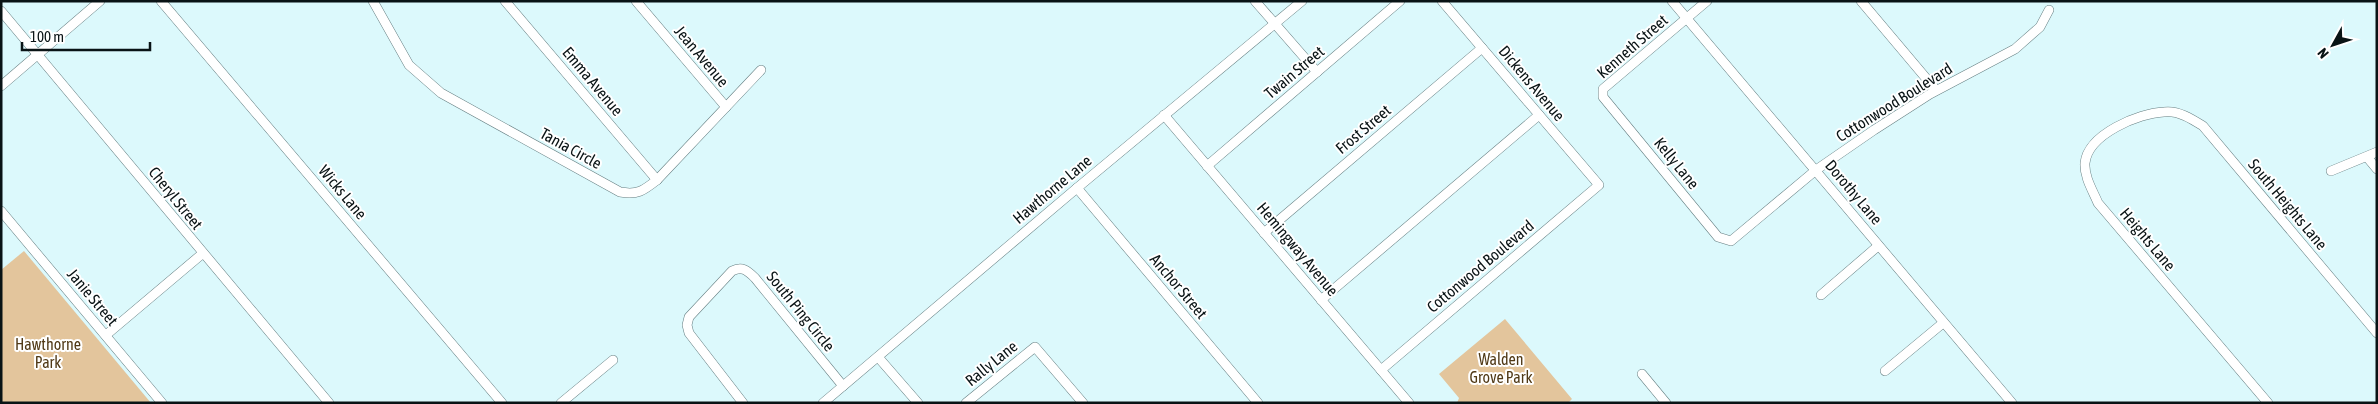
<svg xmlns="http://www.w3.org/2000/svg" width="2378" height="404" font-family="'Asap Condensed',sans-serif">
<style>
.green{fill:#e3c59c}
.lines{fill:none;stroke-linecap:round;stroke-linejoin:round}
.minor-casing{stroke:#657f82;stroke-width:10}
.minor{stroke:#fff;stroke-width:9}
.labels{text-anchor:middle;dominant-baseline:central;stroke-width:4;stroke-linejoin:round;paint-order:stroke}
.street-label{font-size:16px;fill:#091315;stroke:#fff}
.park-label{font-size:16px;fill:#503916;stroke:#fff}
</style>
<rect width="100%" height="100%" fill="#dcf9fc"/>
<g class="green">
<polygon points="24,251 151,403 1,403 1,270"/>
<polygon points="1505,319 1572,399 1568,403 1457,403 1459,398 1439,374"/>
</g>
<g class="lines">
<g class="minor-casing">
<g id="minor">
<polyline points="161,1 502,403"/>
<path d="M373,1L409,65L441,93L620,192C638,195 643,191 657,180L761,70"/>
<polyline points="505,1 657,180"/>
<polyline points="636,1 726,107"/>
<polyline points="1255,1 1317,72"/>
<polyline points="1672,1 2012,403"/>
<polyline points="1707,1 1603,89 1603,97 1718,237 1731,241 1816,170 1874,130 1930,94 2015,49 2040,27 2049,10"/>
<polyline points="1861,1 1936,90"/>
<polyline points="1,11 329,403"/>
<polyline points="1,86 100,1"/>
<polyline points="1164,115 1409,403"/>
<polyline points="2367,157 2377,169"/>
<polyline points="1207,166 1400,1"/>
<polyline points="2331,171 2377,152"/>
<polyline points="1077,188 1258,403"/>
<polyline points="1,211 162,403"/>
<polyline points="1264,233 1482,48"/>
<polyline points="1821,295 1878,246"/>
<polyline points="1321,300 1539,115"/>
<polyline points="106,335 202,254"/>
<polyline points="878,357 918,403"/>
<polyline points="1381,370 1599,185 1442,1"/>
<polyline points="1885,371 1943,323"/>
<polyline points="1642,374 1666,403"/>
<polyline points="561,403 613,360"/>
<path d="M743,403L689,333L687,325L689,317L732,271C742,266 747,270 755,278L843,386"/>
<polyline points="823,403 1077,188 1302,1"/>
<polyline points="966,403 1035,347 1083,403"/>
<path d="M2268,403L2098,203C2093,191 2084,177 2085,163C2088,134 2139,113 2164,112C2178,110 2192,119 2203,126L2377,333"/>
</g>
</g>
<use href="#minor" class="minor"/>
</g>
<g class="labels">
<g class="street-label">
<text transform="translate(1632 46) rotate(-41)">Kenneth Street</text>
<text transform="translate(702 56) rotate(50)">Jean Avenue</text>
<text transform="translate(1294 72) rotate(-40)">Twain Street</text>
<text transform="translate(593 81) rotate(50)">Emma Avenue</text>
<text transform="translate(1532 83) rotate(50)">Dickens Avenue</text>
<text transform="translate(1894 102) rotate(-32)">Cottonwood Boulevard</text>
<text transform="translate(1363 129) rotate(-40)">Frost Street</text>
<text transform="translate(571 148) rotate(29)">Tania Circle</text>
<text transform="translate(1677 163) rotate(51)">Kelly Lane</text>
<text transform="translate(1052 189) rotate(-40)">Hawthorne Lane</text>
<text transform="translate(343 192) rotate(50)">Wicks Lane</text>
<text transform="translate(1854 192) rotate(50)">Dorothy Lane</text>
<text transform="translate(176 198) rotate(51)">Cheryl Street</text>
<text transform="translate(2288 204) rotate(50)">South Heights Lane</text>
<text transform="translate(2148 239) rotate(50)">Heights Lane</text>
<text transform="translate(1298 249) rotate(50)">Hemingway Avenue</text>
<text transform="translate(1480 266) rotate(-40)">Cottonwood Boulevard</text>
<text transform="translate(1179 286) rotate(50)">Anchor Street</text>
<text transform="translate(93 297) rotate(50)">Janie Street</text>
<text transform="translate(801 311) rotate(51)">South Ping Circle</text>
<text transform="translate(991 363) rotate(-39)">Rally Lane</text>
</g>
<g class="park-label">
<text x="48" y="344">Hawthorne<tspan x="48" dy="18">Park</tspan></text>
<text x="1501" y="359">Walden<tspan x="1501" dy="18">Grove Park</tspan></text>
</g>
</g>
<rect width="2378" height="404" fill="none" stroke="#091315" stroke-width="5"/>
<g transform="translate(2333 45) rotate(230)" stroke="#ffffff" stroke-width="4" paint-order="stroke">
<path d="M0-4L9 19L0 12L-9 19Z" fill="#091315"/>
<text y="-8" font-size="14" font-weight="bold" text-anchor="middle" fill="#091315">N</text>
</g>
<path d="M22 42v8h128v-8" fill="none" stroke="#091315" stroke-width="2.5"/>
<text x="30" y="42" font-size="15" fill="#091315" stroke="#ffffff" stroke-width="4" paint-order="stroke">100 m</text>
</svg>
